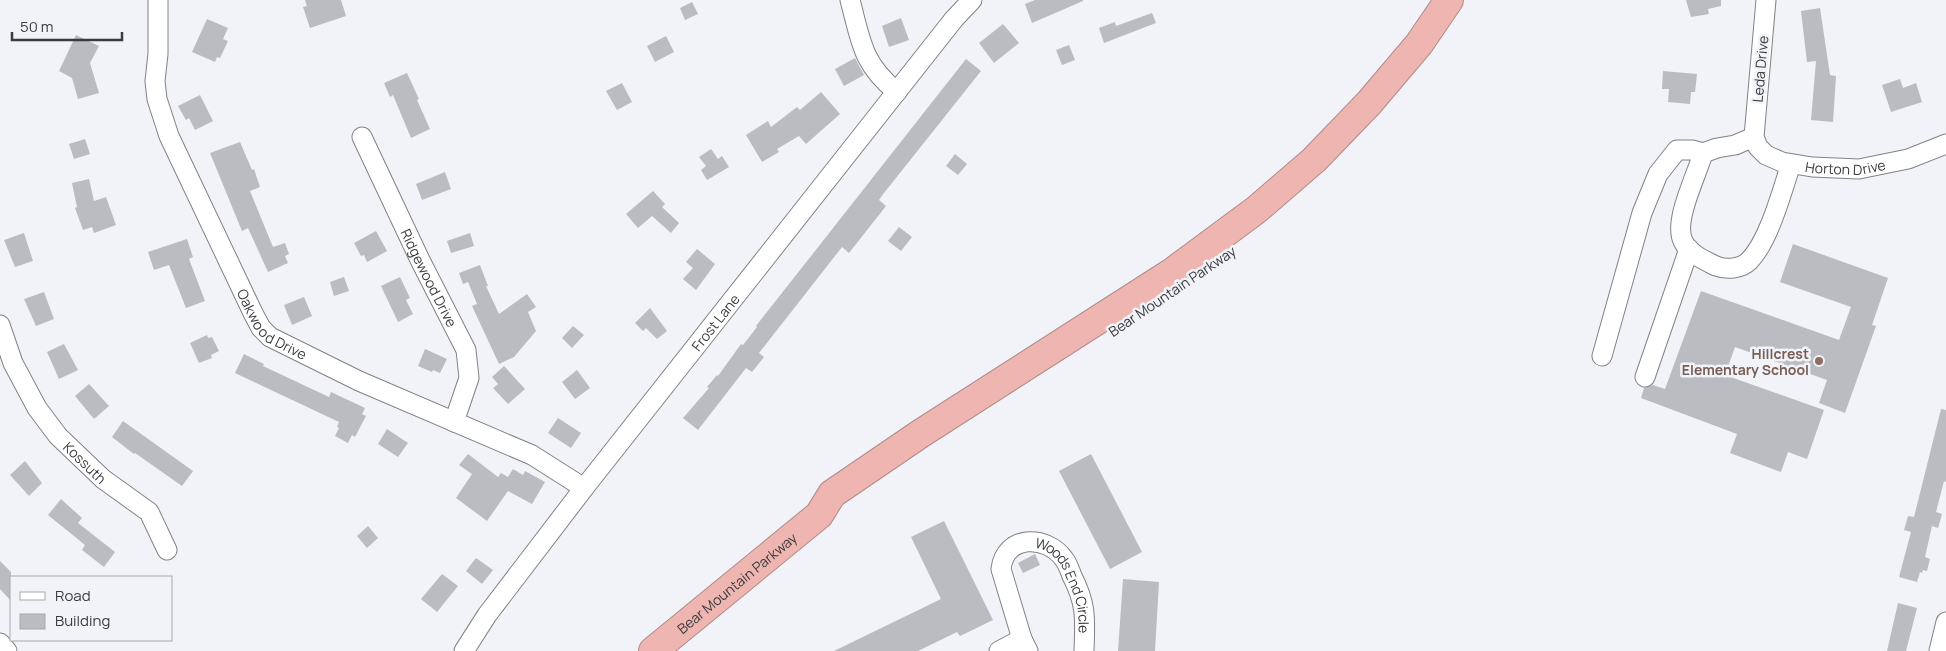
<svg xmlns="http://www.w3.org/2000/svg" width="1946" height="651" font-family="Manrope,sans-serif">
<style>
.building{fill:#babcc2}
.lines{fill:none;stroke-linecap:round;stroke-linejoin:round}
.minor-casing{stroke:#808287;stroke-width:21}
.highway-casing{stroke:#b08b88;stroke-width:30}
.minor{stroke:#fff;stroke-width:19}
.highway{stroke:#efb6b1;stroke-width:28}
.education-dot{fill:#8d6e63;stroke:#f1f3f9;stroke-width:2}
.labels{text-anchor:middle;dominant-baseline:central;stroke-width:5;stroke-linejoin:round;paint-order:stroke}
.street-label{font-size:14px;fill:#3a3b3d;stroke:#f1f3f9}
.education-label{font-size:14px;font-weight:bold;fill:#785e54;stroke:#f1f3f9;text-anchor:end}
</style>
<rect width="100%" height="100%" fill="#f1f3f9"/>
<g class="building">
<polygon points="305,0 341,0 346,16 310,28 303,7 307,6"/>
<polygon points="1035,0 1083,0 1083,1 1032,23 1025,4"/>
<polygon points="1686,0 1721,0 1721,6 1708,9 1709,14 1691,17"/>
<polygon points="692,2 698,14 685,20 680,8"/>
<polygon points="1820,8 1830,75 1836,76 1833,122 1811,120 1816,61 1807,62 1801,11"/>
<polygon points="1152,13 1156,23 1104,43 1099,28 1115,22 1116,26"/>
<polygon points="901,18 909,40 889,47 882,26"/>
<polygon points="207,19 228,28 223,39 228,41 220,58 217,57 215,62 192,52"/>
<polygon points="1003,24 1019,43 994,63 979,43"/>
<polygon points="76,35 99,46 90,63 99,93 78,99 72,78 59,71"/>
<polygon points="666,36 674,52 655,62 647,46"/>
<polygon points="1069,45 1075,60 1062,65 1056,50"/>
<polygon points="855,58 864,75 844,86 835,69"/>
<polygon points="966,59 981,71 884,193 879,200 886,206 849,253 842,247 759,353 764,357 752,372 746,368 698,430 683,418 709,388 707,387 717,375 718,376 741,344 743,345 757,327 756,326"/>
<polygon points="1663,71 1697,74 1695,92 1691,92 1690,104 1668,102 1669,89 1662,89"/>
<polygon points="407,73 419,99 417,100 430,129 411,138 393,95 390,97 384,83"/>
<polygon points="1900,79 1903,88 1916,83 1922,102 1891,112 1882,85"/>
<polygon points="622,83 632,102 617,110 606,91"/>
<polygon points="821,92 840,114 806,144 799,136 777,149 779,152 762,162 746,135 768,121 771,127 797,107 800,110"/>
<polygon points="200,95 213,121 195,130 189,118 186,120 178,106"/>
<polygon points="85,139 90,154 74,159 69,144"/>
<polygon points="240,142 252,170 254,169 260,187 250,191 273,247 285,243 289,254 285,256 288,263 268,272 248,228 242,231 210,153"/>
<polygon points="711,149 718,159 722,156 729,167 707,180 701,170 706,166 699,157"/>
<polygon points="955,154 967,164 958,175 946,166"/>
<polygon points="445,172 451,189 422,200 416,184"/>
<polygon points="89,179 94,201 106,197 116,225 94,233 92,227 83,230 75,208 77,207 72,183"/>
<polygon points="653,191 665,204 662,207 679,223 671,233 652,216 638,228 626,214"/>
<polygon points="899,227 912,237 901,251 888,241"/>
<polygon points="376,231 387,251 367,262 364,255 361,256 354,243"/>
<polygon points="24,233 33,261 15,267 4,240"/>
<polygon points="470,233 474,246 451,253 447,241"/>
<polygon points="187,239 193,257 189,259 205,301 186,308 169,265 154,270 148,252"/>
<polygon points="1793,244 1888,278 1872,325 1876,326 1845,413 1819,403 1827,380 1735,347 1725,375 1824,410 1807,459 1788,452 1781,472 1730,453 1737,434 1641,398 1644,388 1653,385 1665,389 1701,291 1839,340 1851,307 1780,282"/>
<polygon points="697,249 715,264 696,290 683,279 693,268 686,262"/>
<polygon points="480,265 488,286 486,286 499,314 527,294 536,307 528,312 536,331 514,357 499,364 472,306 477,304 468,282 463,284 459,273"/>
<polygon points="344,277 349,291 334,296 330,282"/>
<polygon points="400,277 410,298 406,300 413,314 398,322 381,286"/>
<polygon points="44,292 54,319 36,326 24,299"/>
<polygon points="304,297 312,316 292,325 284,305"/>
<polygon points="650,308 667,331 657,339 646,328 643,331 635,323"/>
<polygon points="573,326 584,335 572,348 562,338"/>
<polygon points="207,335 208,338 212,337 219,351 211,355 212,358 199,363 190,343"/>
<polygon points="64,344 78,370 59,379 47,352"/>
<polygon points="425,349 447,359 440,373 433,370 432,372 418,366"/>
<polygon points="244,354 264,364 263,366 329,397 331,392 365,408 362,414 366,416 355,437 352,435 348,443 335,436 339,428 337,427 339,422 235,373"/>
<polygon points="504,366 525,389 508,404 493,388 498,384 492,377"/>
<polygon points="577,370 590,388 575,399 562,382"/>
<polygon points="89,384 109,406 94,419 75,396"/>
<polygon points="1941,409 1946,410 1946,482 1944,481 1936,512 1942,514 1938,528 1932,526 1925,557 1930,559 1927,571 1923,570 1922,573 1920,572 1917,582 1899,577 1911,532 1904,530 1908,516 1914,517"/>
<polygon points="558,418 581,433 571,448 548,433"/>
<polygon points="123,421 193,471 182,486 135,453 134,454 112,437"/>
<polygon points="387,429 408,443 398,457 378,444"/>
<polygon points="468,454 498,477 501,473 508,477 513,469 523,475 525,471 545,482 532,504 508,491 487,521 456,498 472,474 459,465"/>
<polygon points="1091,454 1142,552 1110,569 1059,471"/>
<polygon points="25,461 42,483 29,496 10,475"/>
<polygon points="61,499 82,518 78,523 115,552 104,567 82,550 85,545 48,515"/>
<polygon points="944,521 993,620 960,636 957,632 918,651 834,651 941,599 911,537"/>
<polygon points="368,526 378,538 367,548 357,536"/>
<polygon points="1035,554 1040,565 1023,573 1018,563"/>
<polygon points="476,558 493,570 482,584 466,571"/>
<polygon points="0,561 11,572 11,601 0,589"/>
<polygon points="442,574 458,586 437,612 421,599"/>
<polygon points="1123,579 1159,582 1155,651 1118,651"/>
<polygon points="1898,603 1917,608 1906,651 1887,651"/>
</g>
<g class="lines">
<g class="minor-casing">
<g id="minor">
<path id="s1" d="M158,0V54L155,81L157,99L169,136L253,313L261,328L270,337L359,381L532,455L584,488"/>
<path d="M850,0C861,41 862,64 897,92"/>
<path id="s2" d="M1766,0L1754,137L1758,147L1766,155L1782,162L1812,167L1859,169L1908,159L1946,144"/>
<path id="s3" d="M362,137L420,260L466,350L469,378L454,422"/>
<polyline points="1703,153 1717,148 1735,145 1754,137"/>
<path id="s4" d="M0,325L13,363L37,408L58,436L103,479L149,512L167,550"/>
<path d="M1602,356L1642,213L1658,174L1677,150H1692L1703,153C1697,175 1673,221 1683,241C1689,254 1704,260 1716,266C1726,270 1741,269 1749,261C1769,241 1782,191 1791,164"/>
<polyline points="1645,377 1689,249"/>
<polyline points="0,643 7,651"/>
<path id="s5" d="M464,651L487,615L584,488L954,19L972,0"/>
<polyline points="999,651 1022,639"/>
<path id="s6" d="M1028,651L1022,639L1001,569C1005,535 1046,534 1064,559C1068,564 1070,571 1072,576C1087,605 1085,620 1084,651"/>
<polyline points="1939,651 1946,622"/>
</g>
</g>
<g class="highway-casing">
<g id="highway">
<path id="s7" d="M653,651L819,515L832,494L920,434L1171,273L1256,210L1314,160L1369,103L1419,44L1449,0"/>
</g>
</g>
<use href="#minor" class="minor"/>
<use href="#highway" class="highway"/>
</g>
<circle class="education-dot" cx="1819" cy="361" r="5"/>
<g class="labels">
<g class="street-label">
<text transform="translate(1760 69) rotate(-85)">Leda Drive</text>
<text stroke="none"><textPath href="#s2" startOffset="241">Horton Drive</textPath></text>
<text stroke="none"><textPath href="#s3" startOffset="156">Ridgewood Drive</textPath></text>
<text transform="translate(1172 291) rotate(-34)">Bear Mountain Parkway</text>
<text stroke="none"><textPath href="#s1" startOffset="356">Oakwood Drive</textPath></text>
<text stroke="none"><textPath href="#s5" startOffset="414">Frost Lane</textPath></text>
<text stroke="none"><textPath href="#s4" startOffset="164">Kossuth</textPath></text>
<text stroke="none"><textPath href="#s7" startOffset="108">Bear Mountain Parkway</textPath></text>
<text stroke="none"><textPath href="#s6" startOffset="192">Woods End Circle</textPath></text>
</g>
<g class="education-label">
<text x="1809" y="353">Hillcrest<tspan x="1809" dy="16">Elementary School</tspan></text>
</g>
</g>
<rect x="10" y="576" width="162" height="65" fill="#f1f3f9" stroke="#a8a9ae"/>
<rect x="20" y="592" width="25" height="8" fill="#ffffff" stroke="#a8a9ae"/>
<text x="55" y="601" font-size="15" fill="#3a3b3d">Road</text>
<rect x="20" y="614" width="25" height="15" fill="#babcc2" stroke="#a8a9ae"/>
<text x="55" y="626" font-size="15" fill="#3a3b3d">Building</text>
<path d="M12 32v8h110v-8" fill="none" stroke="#3a3b3d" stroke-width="2.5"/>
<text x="20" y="32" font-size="15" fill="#3a3b3d" stroke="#f1f3f9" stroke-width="4" paint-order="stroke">50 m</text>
</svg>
